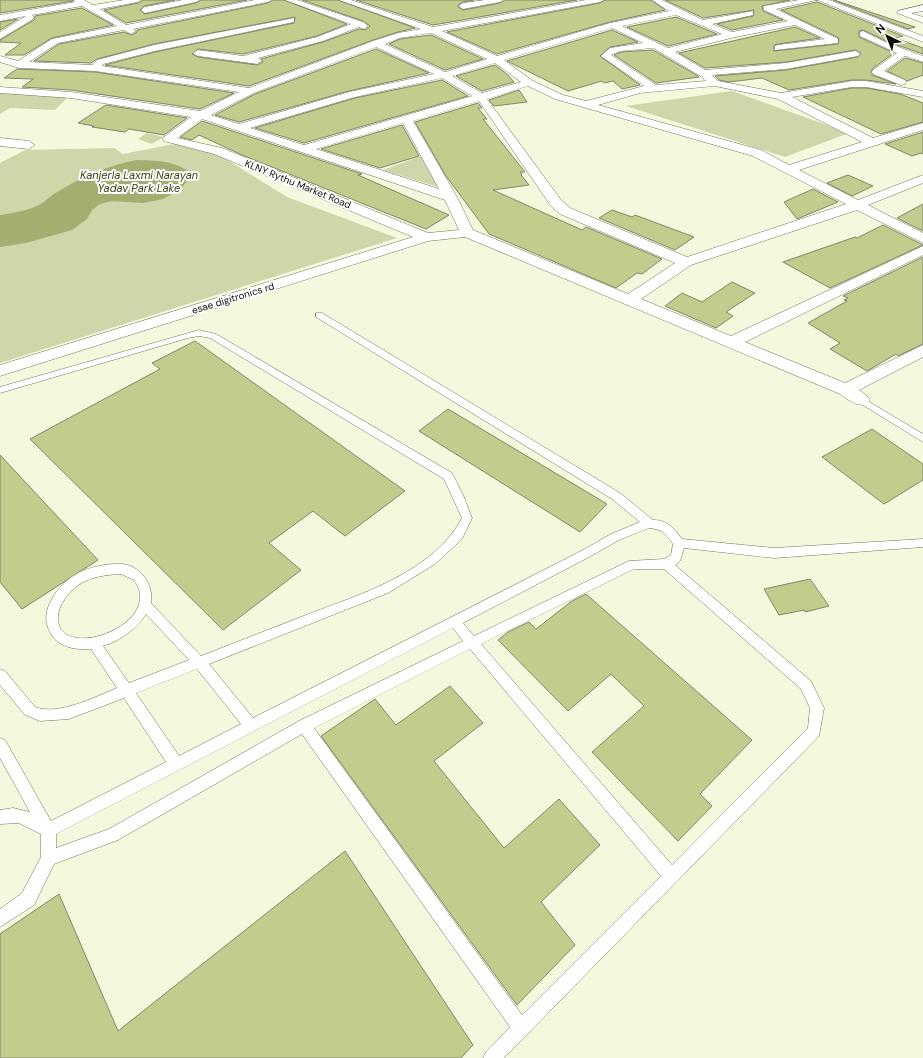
<svg xmlns="http://www.w3.org/2000/svg" width="923" height="1058" font-family="'DM Sans',sans-serif">
<style>
.green{fill:#ced6aa}
.water{fill:#a3ae71}
.building{fill:#c1cc8d;stroke:#81866d}
.lines{fill:none;stroke-linecap:round;stroke-linejoin:round}
.service-casing{stroke:#70745c;stroke-width:1}
.minor-casing{stroke:#70745c;stroke-width:1}
.service{fill:#fff;fill-rule:evenodd}
.minor{fill:#fff;fill-rule:evenodd}
.labels{text-anchor:middle;dominant-baseline:central;stroke-width:4;stroke-linejoin:round;paint-order:stroke}
.far-street-label{font-size:10px;fill:#0d0e06;stroke:#fff}
.far-water-label{font-size:11px;font-style:italic;fill:#383e0f;stroke:#fff}
</style>
<rect width="100%" height="100%" fill="#f4f9dd"/>
<g class="green">
<polygon points="732,91 849,133 785,157 626,106"/>
<polygon points="0,93 68,97 55,110 10,108 0,114"/>
<polygon points="147,133 164,137 152,144 138,139"/>
<polygon points="174,144 216,153 287,197 397,238 0,363 0,163 25,150 114,148 123,154"/>
<polygon points="421,156 438,187 383,170"/>
</g>
<path class="water" d="M137,160C156,161 172,160 188,171L187,181L180,190L163,199L143,203L112,201L100,204L92,210L87,219L72,230L26,243L0,247V215C13,213 27,211 39,205C45,202 49,197 54,194C78,178 109,165 137,160Z"/>
<g class="building">
<polygon points="0,0 73,0 73,1 0,13"/>
<polygon points="143,0 175,0 144,6 140,10 145,14 196,3 201,0 247,0 126,23 104,10 138,3"/>
<polygon points="273,0 284,0 347,24 317,36 243,54 198,49 192,54 198,57 257,65 263,62 261,59 323,42 359,29 365,30 370,26 363,21 302,0 338,0 415,28 398,32 373,40 249,86 105,65 155,52 294,23 295,17 154,44 97,59 91,63 34,61 59,44 124,32 132,35 137,32 137,30 268,3"/>
<polygon points="356,0 474,0 463,2 458,5 458,7 463,10 500,3 505,0 577,0 433,25"/>
<polygon points="605,0 651,0 665,10 610,22 497,54 447,32 600,3"/>
<polygon points="665,0 790,0 762,6 763,11 783,20 732,30 717,24 753,16 754,10 703,18"/>
<polygon points="833,0 834,0 915,27 908,29"/>
<polygon points="817,2 903,36 895,38 923,48 923,54 886,41 863,30 859,31 859,37 894,53 872,69 872,75 896,84 866,80 852,80 789,90 762,78 729,82 719,80 715,76 786,70 858,57 861,53 855,50 786,62 705,68 679,53 795,27 820,38 778,44 774,45 774,51 838,44 839,38 781,10"/>
<polygon points="82,8 113,25 52,38 24,55 5,55 21,43 0,42 0,40 34,20 35,16"/>
<polygon points="676,17 717,34 668,46 627,27"/>
<polygon points="18,19 0,30 0,22"/>
<polygon points="612,30 638,42 610,47 600,56 640,85 622,89 613,81 604,83 602,81 568,91 507,61"/>
<polygon points="431,35 483,59 445,70 389,44 400,39"/>
<polygon points="376,49 429,73 349,91 239,122 215,115 255,94"/>
<polygon points="653,50 698,76 699,77 656,83 614,55 621,52"/>
<polygon points="905,58 923,63 923,75 907,81 887,71"/>
<polygon points="495,65 508,75 514,82 482,91 456,76"/>
<polygon points="17,69 95,72 234,93 200,109 71,90 22,87 33,79 4,78"/>
<polygon points="442,80 468,96 304,143 255,128 355,98"/>
<polygon points="852,88 866,88 900,94 923,103 923,122 881,134 803,97"/>
<polygon points="519,90 527,102 494,106 489,100"/>
<polygon points="478,103 482,108 478,108 487,119 483,119 525,172 520,172 522,174 521,175 529,185 493,190 582,230 586,227 662,259 642,274 637,273 616,288 489,234 446,176 415,122"/>
<polygon points="106,105 187,118 164,135 129,129 125,132 92,127 94,126 78,123"/>
<polygon points="202,121 362,174 358,175 449,215 426,229 242,155 199,135 192,140 180,137"/>
<polygon points="402,125 419,156 380,168 321,149"/>
<polygon points="923,132 923,154 921,153 912,156 885,144"/>
<polygon points="848,175 873,186 852,196 827,183"/>
<polygon points="813,189 838,202 797,219 784,202"/>
<polygon points="923,204 923,231 897,218"/>
<polygon points="612,210 632,217 635,215 694,237 675,250 599,218"/>
<polygon points="883,225 923,245 830,288 783,262 855,237 857,238"/>
<polygon points="923,257 923,344 898,356 896,354 867,371 830,349 840,343 808,323 847,301 844,300 848,298 843,296"/>
<polygon points="732,282 755,293 726,312 733,316 716,328 665,306 682,293 702,302"/>
<polygon points="195,341 405,491 345,536 313,511 269,543 301,570 223,630 30,439 160,369 152,363"/>
<polygon points="448,409 607,504 580,532 419,431"/>
<polygon points="872,429 923,464 923,480 884,504 822,457"/>
<polygon points="0,455 98,560 22,609 0,582"/>
<polygon points="810,579 829,606 805,612 804,610 779,615 764,589"/>
<polygon points="586,594 752,740 700,794 712,806 678,841 592,752 644,706 611,674 568,711 498,640 508,632 529,622 536,629 572,601"/>
<polygon points="450,686 483,723 434,761 504,848 559,799 600,845 541,902 575,945 517,1005 321,736 375,699 396,725"/>
<polygon points="345,851 473,1045 461,1058 0,1058 0,934 59,894 118,1031"/>
</g>
<g class="lines">
<g class="service-casing">
<g id="service">
<path d="M316,313H322L620,493L653,520C668,520 673,528 682,539L774,548L923,539V547L774,558L684,548L680,561L675,565L811,681L824,708L819,736L504,1058H483L486,1052L510,1027L302,734L118,840L54,864L34,905L0,927V909L22,893L41,857V834L19,823L0,824V810L13,808L30,812L0,758V738L5,740L51,821L166,762L124,698L69,719L40,721L25,715L0,685V669L5,671L35,707C58,716 95,697 117,688L91,649C77,650 59,648 51,634C44,622 45,611 52,599C58,588 68,578 80,572C91,567 109,563 122,564C141,566 154,585 151,603L201,656C236,642 271,629 306,615C359,595 434,572 462,518L444,479L210,338L199,336L188,338L0,393V387L199,330L216,334L452,473L463,495L472,518L462,539L435,564L388,593L209,664L253,718L583,550L611,534L640,522L612,499L316,317ZM649,528C662,529 666,534 673,544L671,555L664,559L629,561L474,636L463,623L591,556L619,540ZM634,569H664L801,689L810,708L808,728L672,865L481,644ZM121,574L134,580C166,623 63,662 58,621C57,612 61,604 67,596C81,578 100,575 121,574ZM146,614L189,660L129,683L103,646C121,640 136,630 146,614ZM453,628L463,641L299,721L109,829L56,848V834ZM470,649L661,876L522,1015L314,728ZM197,669L241,724L179,756L136,693Z"/>
<polygon points="861,397 923,434 923,442 858,402 856,400"/>
</g>
</g>
<g class="minor-casing">
<g id="minor">
<path d="M74,0H84L93,5L124,0H142L138,2L100,9L126,25L255,0H272L268,2L133,29L136,31L131,34L124,30L58,43L29,62L92,65L97,60L154,45L294,18V22L155,51L103,64L102,66L249,88L373,41L398,33L421,29L339,0H351L433,27L586,0H604L600,2L442,31L497,56L610,23L669,11L652,0H662L703,20L753,11V15L712,24L732,32L788,21L764,10V6L799,0H829L923,36V42L817,0L776,9L838,39V43L775,50V46L778,45L825,39L795,25L731,38L675,52L705,70L786,63L855,51L858,52L860,54L858,56L786,69L712,75L718,81L781,93L852,81H866L923,91V97L866,87H852L792,97L873,138L923,123V130L799,170L858,200L923,175V183L868,205L923,233V243L857,210L691,265L641,299L731,336L923,246V255L745,342L845,383L923,345V357L859,390L867,396L870,400L867,404C856,407 849,400 840,394L465,237L428,241L0,376V365L413,237L214,154L164,141L162,139L164,137L191,117L71,98L0,93V87L71,92L200,111L239,92L95,71L19,68L0,62V56L18,61L52,39L117,26L82,6L32,15L34,17L33,19L0,39V32L26,16L0,21V15L75,2ZM676,15L722,34L668,48L622,26ZM612,28L643,43L610,48L601,56L644,86L586,101L563,95L533,81L504,60ZM431,33L487,59L445,72L385,44L400,38ZM376,47L434,74L349,92L239,124L211,115L254,93ZM653,48L699,75L706,81L656,85L611,55L621,51ZM495,63L521,82L482,93L452,76ZM442,78L472,96L304,145L250,128L355,97ZM528,86L555,99L753,156L846,204L687,257L570,208L561,200L487,99ZM715,86L778,99L862,142L789,165L761,150L598,105L640,93ZM479,101L551,206L560,214L675,263L628,294L473,230L457,197L413,121ZM202,119L445,200L459,230L428,233L222,148L177,138ZM403,123L439,189L316,149Z"/>
<polygon points="183,0 200,0 196,2 145,13 141,10 145,7"/>
<polygon points="285,0 297,0 363,22 368,26 364,29 359,27 323,41 258,58 262,61 257,64 198,56 193,53 198,50 243,56 317,37 351,24"/>
<polygon points="485,0 504,0 500,2 463,9 459,6 463,3"/>
<polygon points="923,5 923,11 911,13 923,17 923,23 897,13 898,11"/>
<polygon points="863,31 885,42 923,56 923,62 905,56 884,71 905,80 906,82 905,84 901,85 873,74 872,72 873,70 897,53 860,36 860,32"/>
<polygon points="0,138 29,141 35,145 29,149 0,146"/>
</g>
</g>
<use href="#service" class="service"/>
<use href="#minor" class="minor"/>
</g>
<g class="labels">
<g class="far-street-label">
<text transform="translate(298 184) rotate(22)">KLNY Rythu Market Road</text>
<text transform="translate(233 298) rotate(-17)">esae digitronics rd</text>
</g>
<g class="far-water-label">
<text x="139" y="175">Kanjerla Laxmi Narayan<tspan x="139" dy="13">Yadav Park Lake</tspan></text>
</g>
</g>
<g transform="translate(887 36) rotate(317)" stroke="#ffffff" stroke-width="3" paint-order="stroke">
<path d="M0-3L7 15L0 10L-7 15Z" fill="#0d0e06"/>
<text y="-6" font-size="11" font-weight="bold" text-anchor="middle" fill="#0d0e06">N</text>
</g>
</svg>
